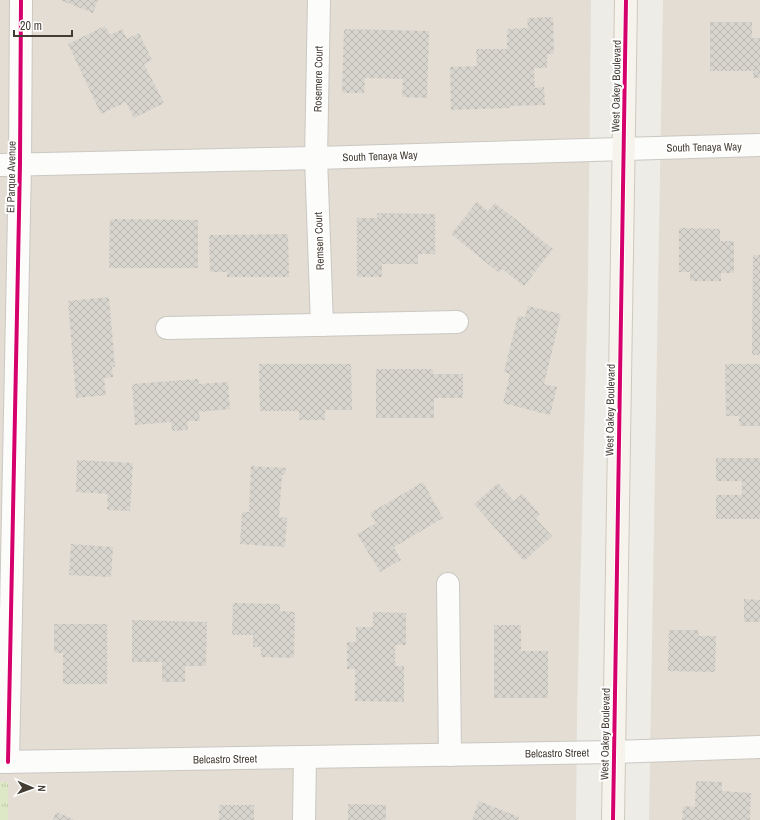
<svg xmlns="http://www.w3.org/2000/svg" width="760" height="820" font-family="'Archivo Narrow',sans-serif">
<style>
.residential{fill:#e3ddd3}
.grass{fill:url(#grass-tufts)}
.building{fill:url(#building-cross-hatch)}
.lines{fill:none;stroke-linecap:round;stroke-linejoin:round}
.minor-casing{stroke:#cbc8c2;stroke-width:24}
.tertiary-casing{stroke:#cbc8c2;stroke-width:24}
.secondary-casing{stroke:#cec9bd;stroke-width:24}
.minor{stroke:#fcfcfb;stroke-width:22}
.tertiary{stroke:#fcfcfb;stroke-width:22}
.secondary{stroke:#f6f3ed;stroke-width:22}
.cycleway-casing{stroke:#fff;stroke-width:6}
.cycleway{stroke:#d6006c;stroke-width:4}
.labels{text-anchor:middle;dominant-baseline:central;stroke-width:4;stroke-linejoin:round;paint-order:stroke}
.street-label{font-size:11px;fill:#443d34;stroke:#fff}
</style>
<defs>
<pattern id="grass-tufts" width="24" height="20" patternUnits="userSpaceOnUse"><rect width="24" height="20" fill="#dde9c6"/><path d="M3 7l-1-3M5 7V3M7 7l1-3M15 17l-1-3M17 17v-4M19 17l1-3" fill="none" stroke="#bfc9ab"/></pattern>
<pattern id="building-cross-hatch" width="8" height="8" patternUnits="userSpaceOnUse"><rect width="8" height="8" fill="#d8d5cf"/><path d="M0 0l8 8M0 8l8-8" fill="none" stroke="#bbb8b2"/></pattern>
</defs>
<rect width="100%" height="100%" fill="#eeece6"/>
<g class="residential">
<polygon points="0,0 591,0 588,280 577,714 576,820 8,820 8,782 0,782"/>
<polygon points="663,0 760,0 760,820 649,820"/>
</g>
<rect class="grass" x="0" y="782" width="8" height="38"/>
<g class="building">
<polygon points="60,0 98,0 93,13"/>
<polygon points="553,17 554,54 547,54 547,68 534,68 535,88 544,87 545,105 509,106 510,108 451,110 450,67 477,66 476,49 507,49 507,29 528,28 527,18"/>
<polygon points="710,22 752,22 752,38 760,38 760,78 753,78 753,71 710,71"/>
<polygon points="105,26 110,35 122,29 127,39 139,33 152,60 144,64 164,103 134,118 126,102 101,114 68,44"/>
<polygon points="344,29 429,31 427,98 402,97 403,79 365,78 364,93 342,93"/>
<polygon points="477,202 488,211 495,203 553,249 524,286 502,269 499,273 451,234"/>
<polygon points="377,213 435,214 435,254 418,254 418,264 382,264 382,277 357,277 357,218 377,218"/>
<polygon points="110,219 198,220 198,268 109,268"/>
<polygon points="679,228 720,229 720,241 734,241 734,273 721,273 721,281 690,281 690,272 679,272"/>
<polygon points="288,234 289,277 227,277 227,272 210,272 209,235"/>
<polygon points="753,255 760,255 760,355 752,355"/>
<polygon points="109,297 115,367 112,367 113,377 104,378 106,395 76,398 68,301"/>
<polygon points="528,306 561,314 544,384 557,387 550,415 503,403 510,374 504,372 518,316 525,317"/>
<polygon points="259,364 351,364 352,410 325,410 325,420 299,420 299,411 260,411"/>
<polygon points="725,364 760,364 760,426 739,426 739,416 726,416"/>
<polygon points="376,369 433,369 433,374 463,374 463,398 434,398 434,418 376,418"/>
<polygon points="199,379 199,384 228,382 230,409 199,412 200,421 187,421 188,430 172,431 171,422 135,425 132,384"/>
<polygon points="716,458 760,458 760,519 716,519 716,495 742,495 742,481 716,481"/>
<polygon points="77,460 133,463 130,511 107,510 108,494 76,492"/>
<polygon points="251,466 286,468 285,475 282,475 279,517 287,518 285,547 240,544 242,512 249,512"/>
<polygon points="423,482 443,518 394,547 401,560 380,572 357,534 376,523 370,513"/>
<polygon points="498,483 514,501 522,494 540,514 536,519 552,536 524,561 474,504"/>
<polygon points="71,544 113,547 111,577 69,575"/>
<polygon points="744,599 760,600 760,622 744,622"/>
<polygon points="233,603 280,604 280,611 295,612 294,658 261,657 261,647 253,647 253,635 232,635"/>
<polygon points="373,612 406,613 406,645 395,645 395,666 404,666 404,702 355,701 355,669 347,669 347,642 356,642 356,627 373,627"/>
<polygon points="132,620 207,622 206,666 185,666 185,682 162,682 162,662 132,662"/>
<polygon points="54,624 107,624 107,684 63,684 63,653 54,653"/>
<polygon points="494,625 521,625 521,651 548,651 548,698 494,698"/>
<polygon points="669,630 698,630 699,636 716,636 715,672 668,671"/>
<polygon points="696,781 722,782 722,791 751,793 750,820 682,820 683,806 695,807"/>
<polygon points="479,801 519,817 518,820 472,820"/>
<polygon points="348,804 386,805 386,820 348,820"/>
<rect x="219" y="805" width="35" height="15"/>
<polygon points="56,812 75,820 53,820"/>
</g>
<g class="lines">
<g class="minor-casing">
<g id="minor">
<polyline points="319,0 316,158 322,325"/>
<polyline points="167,328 457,322"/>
<polyline points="448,584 450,755"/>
<polyline points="0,762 614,752 760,747"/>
<polyline points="8,762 20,164 21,0"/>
<polyline points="304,820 305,757"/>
</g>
</g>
<g class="tertiary-casing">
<polyline id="tertiary" points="0,165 316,158 760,145"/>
</g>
<g class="secondary-casing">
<polyline id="secondary" points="613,820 626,0"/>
</g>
<use href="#minor" class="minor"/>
<use href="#tertiary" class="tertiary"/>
<use href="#secondary" class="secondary"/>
<g class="cycleway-casing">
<g id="cycleway">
<polyline points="8,762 20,164 21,0"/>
<polyline points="613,820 626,0"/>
</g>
</g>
<use href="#cycleway" class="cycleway"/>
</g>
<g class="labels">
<g class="street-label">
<text transform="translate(318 79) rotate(-89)">Rosemere Court</text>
<text transform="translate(616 86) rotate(-89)">West Oakey Boulevard</text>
<text transform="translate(704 147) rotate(-1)">South Tenaya Way</text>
<text transform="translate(380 156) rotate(-2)">South Tenaya Way</text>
<text transform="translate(11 177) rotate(-89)">El Parque Avenue</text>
<text transform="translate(319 241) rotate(-92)">Remsen Court</text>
<text transform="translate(610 410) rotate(-89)">West Oakey Boulevard</text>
<text transform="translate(605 734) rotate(-89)">West Oakey Boulevard</text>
<text transform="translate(557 753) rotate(-1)">Belcastro Street</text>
<text transform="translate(225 759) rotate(-1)">Belcastro Street</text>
</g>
</g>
<g transform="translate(32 788) rotate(92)" stroke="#ffffff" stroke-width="3" paint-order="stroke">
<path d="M0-3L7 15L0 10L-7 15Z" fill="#443d34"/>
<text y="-6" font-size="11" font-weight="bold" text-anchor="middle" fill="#443d34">N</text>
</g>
<path d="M14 30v6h58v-6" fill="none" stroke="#443d34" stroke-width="2"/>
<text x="20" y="30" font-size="12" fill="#443d34" stroke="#ffffff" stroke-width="3" paint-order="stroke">20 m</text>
</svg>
